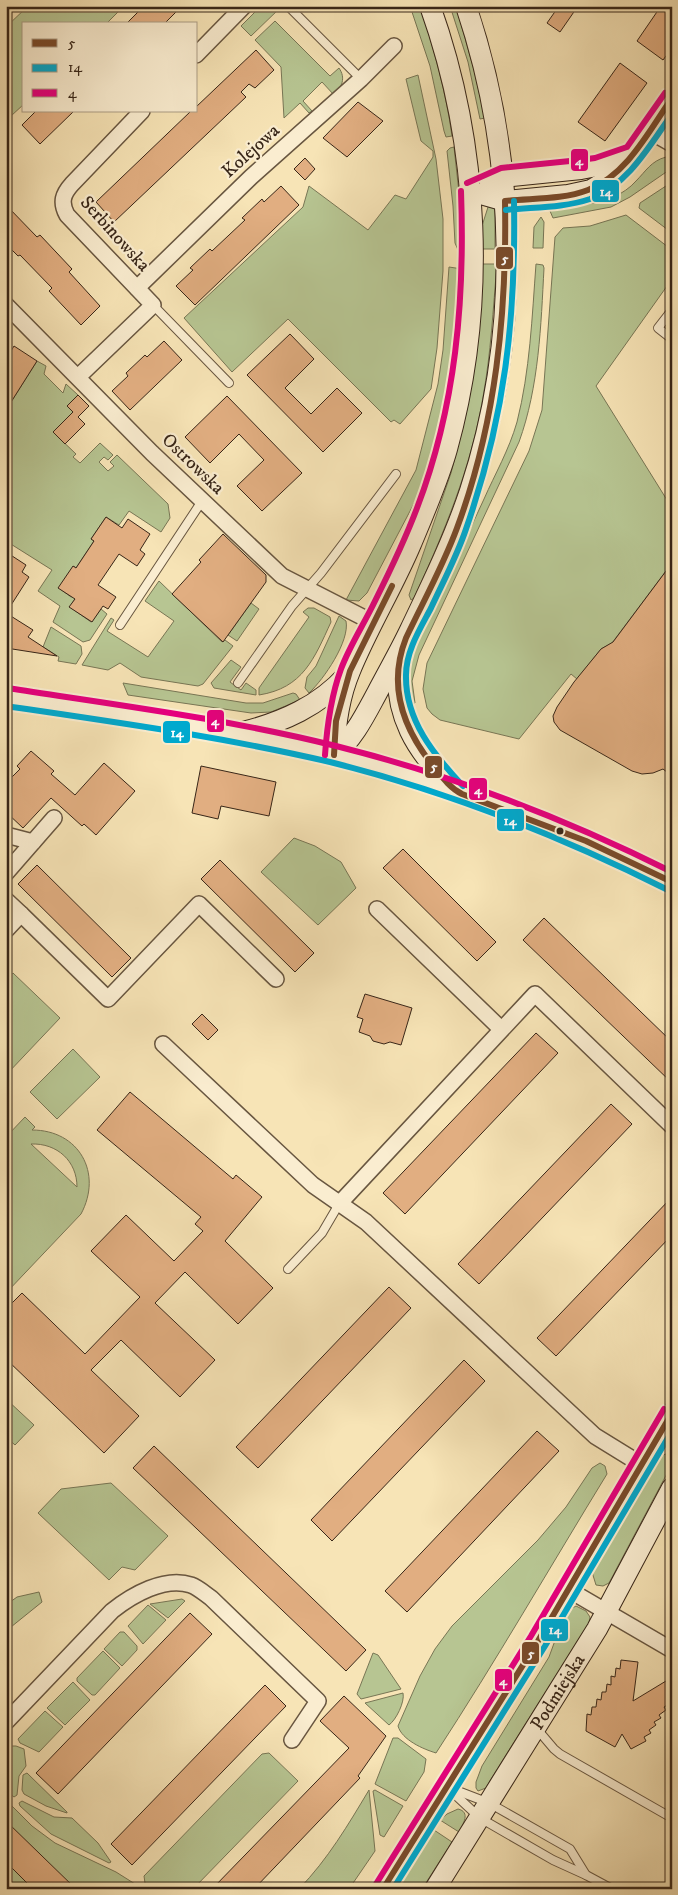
<svg xmlns="http://www.w3.org/2000/svg" width="678" height="1895" font-family="'IM FELL DW Pica',serif">
<style>
.green{fill:#b7c592;stroke:#787655;fill-rule:evenodd}
.building{fill:#e1ae81;stroke:#382618}
.lines{fill:none;stroke-linecap:round;stroke-linejoin:round}
.lane-casing{stroke:#685640;stroke-width:10}
.street-casing{stroke:#685640;stroke-width:18}
.secondary-casing{stroke:#382618;stroke-width:22}
.lane{stroke:#faedd0;stroke-width:8}
.street{stroke:#faedd0;stroke-width:15}
.secondary{stroke:#faedd0;stroke-width:20}
.bus-1-casing{stroke:#faedd0;stroke-width:10}
.bus-2-casing{stroke:#faedd0;stroke-width:10}
.bus-3-casing{stroke:#faedd0;stroke-width:10}
.bus-1{stroke:#7a4b2a;stroke-width:6}
.bus-2{stroke:#00a9ce;stroke-width:6}
.bus-3{stroke:#e5007d;stroke-width:6}
.bus-dot{fill:#382618;stroke:#faedd0;stroke-width:2}
.labels{text-anchor:middle;dominant-baseline:central;stroke-width:4.5;stroke-linejoin:round;paint-order:stroke}
.street-label{font-size:19px;fill:#382618;stroke:#faedd0}
.line-badge{stroke:#faedd0;stroke-width:2}
.badge-label{font-size:14px;text-anchor:middle;font-weight:bold;fill:#fff}
</style>
<rect width="100%" height="100%" fill="#f7e4b6"/>
<filter id="stains"><feTurbulence type="fractalNoise" baseFrequency=".004" numOctaves="4"/><feColorMatrix values="0 0 0 0 .2 0 0 0 0 .09 0 0 0 0 .02 0 0 0 .5 -.17"/></filter>
<radialGradient id="worn" r=".72"><stop offset=".6" stop-color="#630" stop-opacity="0"/><stop offset="1" stop-color="#630" stop-opacity=".3"/></radialGradient>
<g class="green">
<polygon points="28,6 124,6 106,24 24,24 24,104 11,116 6,111 6,27"/>
<polygon points="261,6 276,6 280,8 251,36 241,26"/>
<path d="M410,6H420C434,49 446,92 452,136L446,137L444,131L430,66Z"/>
<polygon points="450,6 456,6 474,70 485,118 480,119 468,62"/>
<path d="M275,21L330,76L339,68C346,78 342,87 334,95L322,82L303,101L312,111L309,113L300,103L284,118L281,67L255,40Z"/>
<polygon points="418,75 436,159 443,219 443,271 437,348 431,389 400,424 394,420 391,422 288,319 232,372 184,318 303,207 309,186 368,230 395,195 406,199 433,157 433,151 421,141 406,79"/>
<polygon points="454,147 461,211 462,249 458,250 455,243 453,206 447,151 450,148"/>
<path d="M666,157H672V168L630,197L611,207L553,218L550,211C567,201 594,208 614,197C622,193 630,188 636,181C646,171 651,161 666,157Z"/>
<polygon points="672,182 672,233 639,208 640,203"/>
<polygon points="489,204 495,205 495,249 482,249 481,229"/>
<polygon points="626,215 672,250 672,279 596,386 672,508 672,563 612,643 601,649 577,679 571,674 519,739 440,720 432,714 427,708 423,689 427,663 529,451 542,410 555,237 563,228 590,226"/>
<polygon points="541,217 544,222 543,248 533,248 534,227"/>
<path d="M481,264H497C493,309 491,353 483,397C471,468 444,533 414,598L411,600L409,595L451,473L466,414L475,363L479,320Z"/>
<path d="M536,264L543,265L544,268C541,325 539,387 519,442L419,655L412,681L415,703L405,705L407,662L411,650C436,600 461,550 484,499C495,474 509,450 517,422C530,371 532,317 536,264Z"/>
<polygon points="449,267 462,269 454,370 441,433 429,475 367,593 359,601 346,600 416,470 438,384 443,350"/>
<polygon points="37,361 46,366 44,374 63,393 66,384 78,395 67,406 73,412 53,432 76,454 73,457 80,463 100,443 113,455 108,460 104,457 99,462 108,471 114,466 110,462 117,455 168,504 170,518 161,532 129,511 119,525 106,517 91,539 94,541 76,568 74,566 59,588 71,597 77,595 70,607 91,622 101,609 107,614 90,640 83,642 53,622 60,606 38,591 52,570 6,541 6,410"/>
<polygon points="159,581 222,642 225,640 233,646 203,684 198,686 141,677 120,663 108,670 82,665 111,618 114,620 107,631 148,657 174,621 145,601"/>
<polygon points="251,603 259,609 237,641 228,635"/>
<path d="M308,608H314L330,617L331,622C314,659 303,688 259,695V688L309,617L303,612Z"/>
<path d="M339,616L346,621C350,641 324,679 309,693L305,688L307,677L316,666Z"/>
<polygon points="51,627 81,646 82,654 76,664 58,661 59,657 43,647"/>
<polygon points="231,660 241,667 230,682 241,690 246,683 256,690 256,695 214,688 211,683"/>
<polygon points="123,683 246,703 263,703 293,693 296,694 300,700 271,712 251,713 128,695"/>
<polygon points="294,838 315,846 341,862 356,888 318,925 261,872"/>
<polygon points="13,973 60,1018 6,1075 6,981"/>
<polygon points="73,1049 100,1077 57,1119 30,1092"/>
<path d="M25,1117L35,1127L32,1130C79,1130 103,1173 81,1214L6,1293V1137ZM31,1144C57,1143 77,1161 77,1187Z"/>
<polygon points="6,1399 34,1425 15,1445 6,1437"/>
<polygon points="666,1454 672,1460 672,1464 609,1583 603,1586 596,1585 592,1572 659,1456"/>
<path d="M600,1463L605,1466L607,1474C550,1567 496,1661 436,1753C423,1749 402,1740 398,1726L420,1676L435,1649L452,1626L538,1540L566,1507L592,1468Z"/>
<polygon points="111,1483 168,1536 135,1570 122,1567 109,1580 38,1513 61,1489"/>
<polygon points="39,1592 42,1602 6,1631 6,1605 17,1597"/>
<polygon points="182,1599 185,1601 168,1618 150,1604"/>
<polygon points="148,1605 166,1620 143,1644 128,1626"/>
<polygon points="576,1606 586,1611 590,1617 589,1623 491,1779 486,1788 478,1791 476,1788 476,1782 482,1766 549,1657 564,1616 569,1610"/>
<polygon points="120,1632 124,1632 137,1646 137,1650 122,1666 104,1649"/>
<polygon points="103,1651 120,1668 95,1695 92,1695 77,1681 77,1678"/>
<polygon points="373,1653 378,1655 401,1689 361,1699 357,1694"/>
<polygon points="73,1682 90,1700 65,1725 47,1708"/>
<path d="M403,1693C405,1702 396,1720 389,1725L365,1703Z"/>
<polygon points="45,1711 63,1727 39,1752 20,1743 18,1739"/>
<polygon points="393,1738 398,1738 426,1759 424,1772 406,1801 375,1784"/>
<polygon points="6,1746 16,1746 24,1749 26,1766 19,1776 17,1795 14,1797 6,1791"/>
<polygon points="269,1753 298,1781 193,1889 150,1889 145,1883 144,1876 262,1754"/>
<polygon points="27,1773 67,1812 67,1813 46,1806 24,1794 22,1790 23,1775"/>
<path d="M369,1790L375,1851L349,1889H299C328,1859 348,1825 369,1790Z"/>
<polygon points="375,1790 403,1806 384,1837 380,1835 373,1791"/>
<polygon points="6,1800 32,1826 55,1843 116,1872 143,1889 19,1889 6,1876"/>
<polygon points="22,1801 54,1817 72,1818 98,1843 111,1862 109,1863 51,1834 20,1806 19,1803"/>
<path d="M458,1809C471,1812 463,1824 459,1832L440,1820L447,1814Z"/>
<polygon points="434,1830 452,1842 422,1889 395,1889"/>
</g>
<g class="building">
<polygon points="144,6 182,6 164,24 126,24"/>
<polygon points="559,6 578,6 560,32 547,23"/>
<polygon points="661,6 672,6 672,48 663,60 637,41"/>
<polygon points="256,50 274,70 255,88 249,84 241,92 246,97 114,222 96,202 191,111 196,111 196,107"/>
<polygon points="620,63 647,83 605,141 578,122"/>
<polygon points="358,102 383,121 347,157 323,138"/>
<polygon points="36,111 74,111 40,144 22,125"/>
<polygon points="305,158 315,169 305,180 294,169"/>
<polygon points="281,186 299,205 195,305 176,286 193,270 190,268 210,249 212,251 245,220 242,218 262,199 264,202"/>
<polygon points="6,205 37,237 40,235 72,269 69,272 100,306 81,325 49,291 52,288 20,255 18,256 6,244"/>
<polygon points="290,334 314,359 285,388 311,414 337,388 362,413 323,452 247,375"/>
<polygon points="164,341 182,360 130,410 112,391 128,376 126,373 145,355 147,357"/>
<polygon points="14,346 37,361 6,410 6,359"/>
<polygon points="78,395 89,406 78,417 85,424 65,444 53,432 73,412 67,406"/>
<polygon points="227,396 302,473 262,511 237,486 264,460 239,434 210,463 185,437"/>
<polygon points="106,517 122,528 128,519 150,534 140,550 145,554 137,566 119,554 98,585 116,597 108,609 103,606 92,622 69,607 75,599 58,588 73,566 76,568 94,541 91,539"/>
<polygon points="223,534 266,575 266,582 223,642 172,594 201,562 199,560"/>
<polygon points="6,552 26,565 22,572 29,577 6,613"/>
<polygon points="672,563 672,776 663,769 653,773 642,774 632,771 560,730 554,722 553,716 557,707 574,682 601,649 613,642"/>
<polygon points="6,613 33,630 28,637 57,656 6,648"/>
<polygon points="31,751 54,771 51,774 75,795 104,763 135,791 96,835 84,824 82,826 51,798 23,828 6,812 6,783 20,769 17,766"/>
<polygon points="201,766 276,782 269,816 221,806 218,819 192,813"/>
<polygon points="403,849 496,942 477,961 383,868"/>
<polygon points="220,860 314,953 295,972 201,879"/>
<polygon points="37,865 131,958 112,977 18,884"/>
<polygon points="544,918 672,1042 672,1083 523,940"/>
<polygon points="365,994 412,1008 401,1045 390,1042 384,1044 373,1041 370,1036 359,1032 363,1019 357,1017"/>
<polygon points="202,1014 218,1030 208,1040 192,1024"/>
<polygon points="536,1033 558,1053 405,1214 383,1193"/>
<polygon points="130,1092 233,1179 236,1175 262,1197 225,1241 273,1288 238,1324 185,1272 155,1303 215,1360 180,1397 121,1340 91,1370 139,1416 104,1453 6,1359 6,1309 22,1293 85,1354 140,1297 91,1251 126,1215 174,1261 203,1231 195,1224 201,1217 97,1130"/>
<polygon points="611,1104 632,1124 479,1284 458,1264"/>
<polygon points="672,1197 672,1235 556,1356 537,1338"/>
<polygon points="389,1287 411,1308 258,1468 236,1447"/>
<polygon points="464,1360 485,1381 332,1541 311,1520"/>
<polygon points="537,1431 559,1451 407,1612 385,1591"/>
<polygon points="154,1446 366,1650 346,1671 133,1468"/>
<polygon points="190,1613 212,1634 58,1794 36,1773"/>
<polygon points="621,1660 638,1662 633,1701 666,1681 672,1689 672,1702 664,1707 666,1710 659,1715 661,1718 654,1722 656,1725 649,1730 651,1733 644,1737 646,1741 631,1749 622,1734 615,1747 586,1731 587,1714 591,1715 592,1707 596,1707 597,1699 601,1700 602,1692 606,1692 607,1684 611,1685 611,1676 615,1677 616,1668 620,1669"/>
<polygon points="265,1685 286,1706 132,1865 111,1844"/>
<polygon points="344,1696 386,1736 358,1776 360,1778 254,1889 212,1889 349,1748 320,1721"/>
<polygon points="6,1821 76,1889 33,1889 6,1862"/>
</g>
<g class="lines">
<g class="lane-casing">
<g id="lane">
<polyline points="288,6 361,79"/>
<polyline points="153,305 229,383"/>
<polyline points="672,310 658,328 672,339"/>
<polyline points="120,625 202,501"/>
<polyline points="238,683 292,606 321,573 396,474"/>
<polyline points="288,1269 322,1233 339,1204"/>
<polyline points="537,1729 554,1749 560,1754 672,1818"/>
<polyline points="448,1788 480,1818 553,1860 586,1875 612,1889"/>
<polyline points="450,1788 489,1803 570,1849 586,1875"/>
</g>
</g>
<g class="street-casing">
<g id="street">
<polyline points="196,55 244,6"/>
<polyline points="649,131 672,144"/>
<polyline points="137,288 251,177 361,79 394,46"/>
<polyline points="6,305 152,453 282,576 374,623"/>
<path d="M78,377L153,305L67,215C60,202 63,194 72,184L142,111"/>
<polyline points="6,835 33,842"/>
<polyline points="6,873 54,818"/>
<polyline points="6,900 21,914"/>
<polyline points="377,909 501,1029"/>
<polyline points="6,930 21,914 108,999 199,904 276,979"/>
<polyline points="163,1044 313,1185 366,1222 595,1436 642,1465"/>
<polyline points="339,1204 535,994 672,1126"/>
<polyline points="569,1590 672,1650"/>
<path d="M6,1722L112,1611C132,1595 165,1576 191,1585C199,1588 205,1594 211,1598L318,1701L292,1740"/>
</g>
</g>
<g class="secondary-casing">
<g id="secondary">
<polyline points="490,183 503,177 581,169 597,166 630,155"/>
<polyline points="470,191 505,201 568,195 591,190 601,184 618,170 632,154 672,98"/>
<path d="M399,658C392,714 416,752 456,790"/>
<path d="M6,697C116,714 226,728 333,754C447,782 568,828 672,882"/>
<path d="M243,732C283,722 319,706 347,675"/>
<path d="M334,755C354,738 365,715 377,693C388,672 400,651 410,630C432,584 454,539 470,491C521,336 518,161 466,6"/>
<path d="M334,755C335,726 339,697 350,671C368,627 393,587 411,544C424,513 438,481 447,449C487,305 480,146 430,6"/>
<polyline points="383,1889 538,1641 672,1413"/>
<path id="s1" d="M435,1889L597,1629L672,1488"/>
</g>
</g>
<use href="#lane" class="lane"/>
<use href="#street" class="street"/>
<use href="#secondary" class="secondary"/>
<g class="bus-1-casing">
<g id="bus-1">
<path d="M672,98C649,131 627,175 588,190C562,200 532,198 505,201C507,313 496,423 457,528C443,566 423,602 406,638C387,686 403,729 434,767C442,777 450,788 462,794L586,841L672,882"/>
<polyline points="334,755 336,721 350,671 392,586"/>
<polyline points="383,1889 538,1641 672,1413"/>
</g>
</g>
<g class="bus-2-casing">
<g id="bus-2">
<path d="M506,210C534,207 563,208 590,199C628,185 650,145 672,114"/>
<path d="M6,706C114,722 223,737 330,762C447,791 560,836 668,890"/>
<path d="M463,786C434,755 405,720 406,675C406,651 420,629 431,608C443,582 457,556 466,529C505,417 516,319 514,201"/>
<polyline points="393,1889 545,1646 672,1431"/>
</g>
</g>
<g class="bus-3-casing">
<g id="bus-3">
<polyline points="467,183 501,168 580,160 595,158 627,147 665,93"/>
<path d="M7,688C117,705 228,719 336,746C452,775 564,818 672,872"/>
<path d="M325,755C327,726 331,696 341,669C350,645 364,624 375,601C390,571 405,540 417,508C456,406 465,300 461,191"/>
<polyline points="376,1884 531,1636 664,1409"/>
</g>
</g>
<use href="#bus-1" class="bus-1"/>
<use href="#bus-2" class="bus-2"/>
<use href="#bus-3" class="bus-3"/>
</g>
<circle class="bus-dot" cx="560" cy="831" r="4.5"/>
<g class="labels">
<g class="street-label">
<text transform="translate(251 151) rotate(-42)">Kolejowa</text>
<text transform="translate(115 234) rotate(48)">Serbinowska</text>
<text transform="translate(193 464) rotate(44)">Ostrowska</text>
<text stroke="none"><textPath href="#s1" startOffset="232">Podmiejska</textPath></text>
</g>
</g>
<g class="line-badge">
<rect x="570" y="148" width="19" height="24" rx="5" fill="#e5007d"/>
<rect x="591" y="179" width="29" height="24" rx="5" fill="#00a9ce"/>
<rect x="495" y="246" width="19" height="24" rx="5" fill="#7a4b2a"/>
<rect x="206" y="709" width="19" height="24" rx="5" fill="#e5007d"/>
<rect x="162" y="720" width="29" height="24" rx="5" fill="#00a9ce"/>
<rect x="424" y="755" width="19" height="24" rx="5" fill="#7a4b2a"/>
<rect x="468" y="777" width="20" height="24" rx="5" fill="#e5007d"/>
<rect x="496" y="808" width="29" height="24" rx="5" fill="#00a9ce"/>
<rect x="540" y="1618" width="29" height="24" rx="5" fill="#00a9ce"/>
<rect x="521" y="1641" width="19" height="24" rx="5" fill="#7a4b2a"/>
<rect x="494" y="1668" width="19" height="24" rx="5" fill="#e5007d"/>
</g>
<g class="badge-label">
<text x="579" y="165">4</text>
<text x="606" y="196">14</text>
<text x="505" y="263">5</text>
<text x="215" y="725">4</text>
<text x="177" y="737">14</text>
<text x="434" y="771">5</text>
<text x="478" y="794">4</text>
<text x="510" y="825">14</text>
<text x="555" y="1634">14</text>
<text x="531" y="1658">5</text>
<text x="503" y="1685">4</text>
</g>
<rect width="678" height="1895" fill="none" stroke="#f7e4b6" stroke-width="25"/>
<rect x="8" y="8" width="663" height="1880" fill="none" stroke="#382618" stroke-width="2.5"/>
<rect x="12" y="12" width="653" height="1870" fill="none" stroke="#382618"/>
<rect x="22" y="22" width="175" height="90" fill="#faedd0" stroke="#ac9d86"/>
<rect x="32" y="39" width="25" height="8" fill="#7a4b2a" stroke="#ac9d86"/>
<text x="68" y="48" font-size="15" fill="#382618">5</text>
<rect x="32" y="64" width="25" height="8" fill="#00a9ce" stroke="#ac9d86"/>
<text x="68" y="72" font-size="15" fill="#382618">14</text>
<rect x="32" y="89" width="25" height="8" fill="#e5007d" stroke="#ac9d86"/>
<text x="68" y="98" font-size="15" fill="#382618">4</text>
<rect width="100%" height="100%" filter="url(#stains)"/>
<rect width="100%" height="100%" fill="url(#worn)"/>
</svg>
